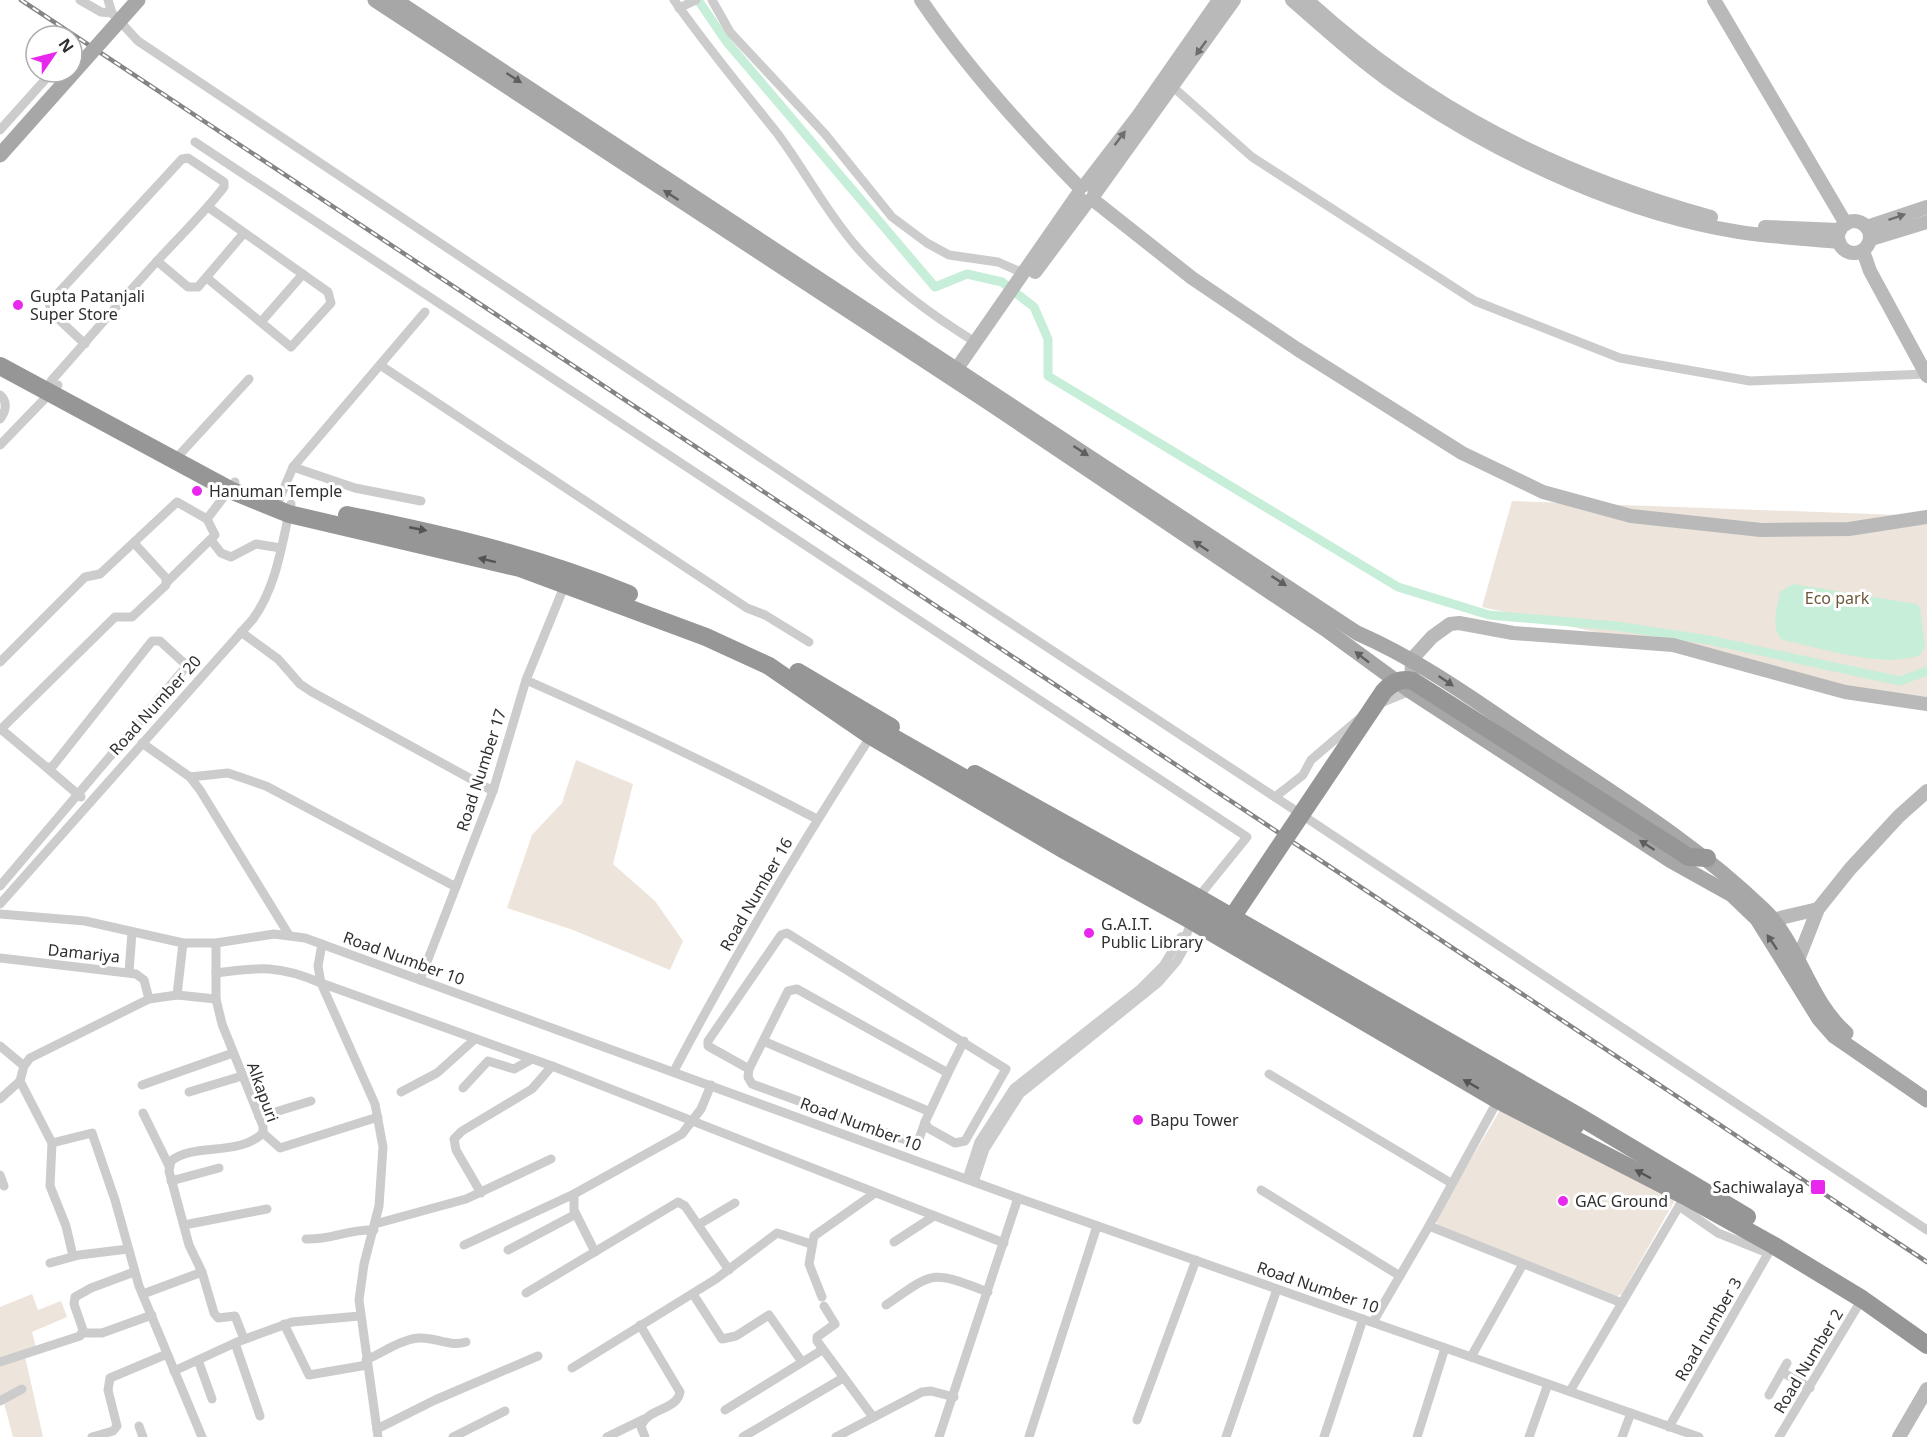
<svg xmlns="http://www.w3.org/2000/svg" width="1927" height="1437" font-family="'Noto Sans',sans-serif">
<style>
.green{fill:#ede4dc}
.water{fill:#c7eed8}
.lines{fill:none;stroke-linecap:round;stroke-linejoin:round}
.canal{stroke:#c7eed8;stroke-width:9}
.street{stroke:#ccc;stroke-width:9}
.secondary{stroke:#b9b9b9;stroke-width:14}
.primary{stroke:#a7a7a7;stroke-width:15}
.highway{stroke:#969696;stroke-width:18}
.rail-casing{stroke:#848484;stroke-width:4.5}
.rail{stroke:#fff;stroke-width:2;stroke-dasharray:7;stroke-linecap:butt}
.primary-bridge{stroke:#a7a7a7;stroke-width:15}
.highway-bridge{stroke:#969696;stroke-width:18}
.oneway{fill:#6d6d6d}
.oneway2{fill:#5f5f5f}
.oneway3{fill:#535353}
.poi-dot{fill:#e928ee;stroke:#fff;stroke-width:2}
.labels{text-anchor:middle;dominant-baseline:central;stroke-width:6;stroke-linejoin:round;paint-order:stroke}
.poi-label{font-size:16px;fill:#2f2f2f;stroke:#fff;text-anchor:start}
.park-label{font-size:16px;fill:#6d5739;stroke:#fff}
.street-label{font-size:16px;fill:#2f2f2f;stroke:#fff}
</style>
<rect width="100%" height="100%" fill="#fff"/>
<g class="green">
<polygon points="1512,501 1927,516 1927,697 1844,687 1482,607"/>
<polygon points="576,760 633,784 613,864 655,901 683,941 670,970 573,930 507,908 532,835 562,803"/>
<polygon points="1502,1107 1676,1198 1622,1294 1617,1296 1437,1225 1436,1218"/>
<polygon points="32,1294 38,1310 61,1301 67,1317 32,1332 36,1347 24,1352 43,1437 13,1437 3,1399 0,1399 0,1307"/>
</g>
<path class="water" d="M1793,584L1917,604L1920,608L1925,647L1920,655C1883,669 1822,648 1783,640C1769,629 1778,607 1780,592Z"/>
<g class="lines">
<polyline class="canal" points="698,0 726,41 935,287 967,274 1002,282 1034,307 1048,339 1048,376 1398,587 1489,615 1616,626 1709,640 1900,681 1927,671"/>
<g class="street">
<polyline points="80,0 101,12 112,13"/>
<polyline points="108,0 112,13 138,41 857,522 1275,797 1303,775 1311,760 1359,719"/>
<path d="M674,0C706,46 742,89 777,133C804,169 825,210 855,245C888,284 932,315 975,342"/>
<polyline points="712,0 730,32 825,134 892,217 927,243 949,255 998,262 1023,273"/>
<polyline points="679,8 696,0"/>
<polyline points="1173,87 1252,157 1475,301 1620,358 1750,381 1926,374"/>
<polyline points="0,130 52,72"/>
<polyline points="195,142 1247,837 1196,900"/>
<polyline points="157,261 188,287 198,287 244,233"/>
<polyline points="207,278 291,347 331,303 328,292 208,207"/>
<polyline points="261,322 303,274"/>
<polyline points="380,365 747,608 765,615 809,642"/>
<path d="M51,381C87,341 122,299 159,259C181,235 204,213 224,187V182L188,158L182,159L49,303L52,313L85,344"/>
<path d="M0,395C8,402 6,411 0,419"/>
<polyline points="0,445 58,385"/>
<polyline points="181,453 249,379"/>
<polyline points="293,467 355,488 421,501"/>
<polyline points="279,500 293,467 425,312"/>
<polyline points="211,540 221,553 231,557 256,544 281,548"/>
<polyline points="167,582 215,535 207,519"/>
<polyline points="241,632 278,659 300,684 312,692 493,791"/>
<polyline points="0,662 85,577 100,574 177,502 207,519 235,482"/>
<path d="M526,680C624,723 721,769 817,819"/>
<polyline points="1383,702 1410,691"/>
<polyline points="0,730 115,617 132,617 166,585 166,578 134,543"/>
<polyline points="142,743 190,777 200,790 289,935"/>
<polyline points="46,767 81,797"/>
<polyline points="190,777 228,773 266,786 456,887"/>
<polyline points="1275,797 1927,1230"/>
<polyline points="0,886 185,668 185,664 160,641 152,641 52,767 46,767 2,730"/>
<path d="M0,904L253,619C277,586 282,543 291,504"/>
<polyline points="0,914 85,921 183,943 216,943 274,934 305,938 1018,1198 1699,1437"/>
<path d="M216,943V999L222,1024L263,1126V1133C238,1157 194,1142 171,1161L169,1171L189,1245L202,1272L214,1313L218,1318L235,1316L244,1339"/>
<polyline points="322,944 318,966 321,983 552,1066 1004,1243"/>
<polyline points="0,958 136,974 144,980 149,999"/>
<polyline points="129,972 132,932"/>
<path d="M216,973C260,967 279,965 321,983L375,1104L383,1147L379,1206L364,1264L359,1300L378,1437"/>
<polyline points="420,980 493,791 526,680 566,582"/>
<polyline points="177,995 183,943"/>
<polyline points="763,1041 749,1069 708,1046 708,1041 781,935 787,933 1006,1069 965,1141 955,1143 928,1128 925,1122 948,1073 797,989 788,991 763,1041 928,1111"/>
<polyline points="0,1046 24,1066"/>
<polyline points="749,1069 748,1077 752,1084 914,1143 919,1139 925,1122"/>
<path d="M674,1071C734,957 800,845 871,736"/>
<polyline points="948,1073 964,1041"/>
<polyline points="1269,1074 1451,1183"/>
<polyline points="20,1081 52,1143 92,1133 115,1200 139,1286 202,1437"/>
<polyline points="142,1085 233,1053"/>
<polyline points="463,1088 488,1061 514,1069 532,1059"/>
<polyline points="189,1092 242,1076"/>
<polyline points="401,1092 437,1073 475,1039"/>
<polyline points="0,1099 20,1081 24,1066 30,1058 149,999 177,995 216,999"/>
<polyline points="143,1113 169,1166"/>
<polyline points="259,1117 311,1101"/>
<polyline points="263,1133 280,1148 378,1117"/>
<polyline points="52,1143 50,1186 66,1226 73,1256"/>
<polyline points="0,1175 4,1186"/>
<polyline points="967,1179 979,1142 1014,1088 1140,989 1163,966 1181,937 1186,936"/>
<polyline points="171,1181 219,1168"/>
<polyline points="974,1182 985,1149 1020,1094 1158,983 1177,961 1188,941 1186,936 1192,920"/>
<polyline points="1261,1190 1400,1276"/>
<polyline points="481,1193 456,1150 454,1139 462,1131 532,1089 552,1066"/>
<polyline points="1679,1206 1718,1233 1768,1253"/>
<polyline points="375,1224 466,1199 551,1159"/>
<polyline points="184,1225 267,1209"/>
<polyline points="698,1225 735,1203"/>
<polyline points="1429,1226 1622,1303"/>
<path d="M306,1239C332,1240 347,1229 374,1230"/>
<polyline points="894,1242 934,1216"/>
<polyline points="464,1245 574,1194"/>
<polyline points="508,1250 576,1214"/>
<polyline points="595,1252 574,1210 574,1194 682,1134 701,1109 711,1085"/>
<polyline points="50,1263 79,1255 128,1249"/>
<polyline points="526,1293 678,1202 685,1206 729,1270"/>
<polyline points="143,1294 202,1272"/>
<polyline points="693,1294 722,1339 736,1336 769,1315 802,1362"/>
<polyline points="822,1297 809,1264 814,1236 875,1193"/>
<path d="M886,1305C935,1271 930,1270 988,1292"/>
<polyline points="824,1306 835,1324 817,1337 817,1341 873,1417"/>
<polyline points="1373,1322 1429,1226 1498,1100"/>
<polyline points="284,1324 309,1375 367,1365"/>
<path d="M640,1325L680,1392C677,1411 646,1408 641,1427L645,1437"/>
<polyline points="82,1333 102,1333 152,1315"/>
<polyline points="235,1343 260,1416"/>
<polyline points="1471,1357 1523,1264"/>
<polyline points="198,1360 212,1399"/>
<path d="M366,1360C382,1353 402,1339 419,1338C436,1337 448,1347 466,1342"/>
<polyline points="0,1362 80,1336 83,1330 74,1304 75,1297 91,1288 134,1272"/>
<polyline points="572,1368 716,1279 777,1233 811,1244"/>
<polyline points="174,1371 237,1342 292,1322 360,1316"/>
<polyline points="1782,1372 1810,1388"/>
<polyline points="1570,1391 1685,1196"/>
<polyline points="1769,1395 1787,1363"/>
<polyline points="0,1401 22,1389"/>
<polyline points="725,1410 822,1350"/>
<polyline points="1137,1420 1196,1260"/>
<polyline points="139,1426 143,1437"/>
<polyline points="1669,1427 1773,1245"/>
<polyline points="377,1429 435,1400 538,1356"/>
<polyline points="92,1437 113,1431 117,1426 108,1390 110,1378 167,1354"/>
<polyline points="453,1437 505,1411"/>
<polyline points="607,1437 644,1419"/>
<polyline points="743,1437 843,1378"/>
<polyline points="836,1437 922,1392 931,1391 954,1397"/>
<polyline points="939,1437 1018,1198"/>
<polyline points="1029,1437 1097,1226"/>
<polyline points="1226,1437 1277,1289"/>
<polyline points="1324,1437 1363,1319"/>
<polyline points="1417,1437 1445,1348"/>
<polyline points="1529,1437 1548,1384"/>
<polyline points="1622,1437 1631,1413"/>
<polyline points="1779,1437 1862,1299"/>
</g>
<g class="secondary">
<path d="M921,0C967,68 1022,129 1080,188"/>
<path d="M1292,0C1331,34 1369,69 1413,97C1507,159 1626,214 1739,232C1772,237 1806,239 1839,242"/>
<path d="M1307,0C1426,109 1557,174 1711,217"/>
<polyline points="1714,0 1846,224"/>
<polyline points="1085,185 1138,116 1219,0"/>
<polyline points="1094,195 1234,0"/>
<polyline points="1092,199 1192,278 1297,349 1462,453 1543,492 1631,516 1761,530 1849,529 1927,517"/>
<circle cx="1854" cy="237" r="16"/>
<polyline points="1765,227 1840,230"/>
<polyline points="1867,227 1927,207"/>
<polyline points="1871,239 1927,222"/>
<polyline points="1863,251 1870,271 1927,376"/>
<polyline points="1035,272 1088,201"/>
<polyline points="951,377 1078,194"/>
<polyline points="1411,689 1412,659 1432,637 1450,624 1459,623 1513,633 1673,645 1845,692 1927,704"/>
<polyline points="1772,920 1818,909"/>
<polyline points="1798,960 1818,909 1850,869 1899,816 1927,791"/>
<polyline points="1899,1437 1927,1389"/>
</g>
<g class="primary">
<polyline points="375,0 989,403 1325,629 1410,691 1671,861 1732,895 1757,919 1819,1019 1834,1036 1927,1100"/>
<path d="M395,0L1357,633C1426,663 1485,708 1547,749C1622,799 1698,846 1763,909C1799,943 1808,1000 1846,1033"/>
</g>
<g class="highway">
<polyline points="0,366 230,490 289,514 520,568 706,637 769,666 871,736 1066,851 1192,921 1498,1100 1685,1196 1773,1245 1862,1299 1927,1345"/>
<path d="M347,515C447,535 535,556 629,594"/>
<polyline points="798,672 891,727"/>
<polyline points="975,774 1197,897 1580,1117 1747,1217"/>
<polyline points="1681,852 1688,857 1707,858"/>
</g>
<g class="rail-casing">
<polyline id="rail" points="21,0 1927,1262"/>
</g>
<use href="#rail" class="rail"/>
<polyline class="primary-bridge" points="0,155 138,0"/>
<g class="highway-bridge">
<polyline points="866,722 1575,1126"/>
<path d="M1225,928L1384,691C1393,682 1401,678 1413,681L1681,852"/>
</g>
</g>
<defs><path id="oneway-solid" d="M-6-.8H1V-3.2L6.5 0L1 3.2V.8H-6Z" transform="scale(1.5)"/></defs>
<g class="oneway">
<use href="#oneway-solid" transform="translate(1201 48) rotate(126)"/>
<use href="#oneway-solid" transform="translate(1120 138) rotate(-53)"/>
<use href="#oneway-solid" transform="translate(1897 217) rotate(-19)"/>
</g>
<g class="oneway2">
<use href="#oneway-solid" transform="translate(514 78) rotate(33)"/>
<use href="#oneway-solid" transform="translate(671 195) rotate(-147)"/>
<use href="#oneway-solid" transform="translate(1081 451) rotate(33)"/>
<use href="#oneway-solid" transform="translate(1201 546) rotate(-146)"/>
<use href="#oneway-solid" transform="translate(1279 581) rotate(33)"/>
<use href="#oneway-solid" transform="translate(1362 657) rotate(-142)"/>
<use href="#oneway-solid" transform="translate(1446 681) rotate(34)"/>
<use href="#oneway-solid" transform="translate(1647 845) rotate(-147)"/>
<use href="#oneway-solid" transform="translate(1772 942) rotate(-124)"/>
</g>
<g class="oneway3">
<use href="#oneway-solid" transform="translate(418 529) rotate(11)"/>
<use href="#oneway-solid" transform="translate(487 560) rotate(-166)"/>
<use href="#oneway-solid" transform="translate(1471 1084) rotate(-150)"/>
<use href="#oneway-solid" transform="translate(1643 1174) rotate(-152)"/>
</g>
<g class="poi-dot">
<circle cx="18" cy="305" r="6"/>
<circle cx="197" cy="491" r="6"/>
<circle cx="1089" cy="933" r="6"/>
<circle cx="1138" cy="1120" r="6"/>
<rect x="1810" y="1179" width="16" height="16" rx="3"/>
<circle cx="1563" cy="1201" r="6"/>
</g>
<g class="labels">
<g class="poi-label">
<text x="30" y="296">Gupta Patanjali<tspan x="30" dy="18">Super Store</tspan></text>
<text x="209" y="491">Hanuman Temple</text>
<text x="1101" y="924">G.A.I.T.<tspan x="1101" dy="18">Public Library</tspan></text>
<text x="1150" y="1120">Bapu Tower</text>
<text x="1804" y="1187" text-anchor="end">Sachiwalaya</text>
<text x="1575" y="1201">GAC Ground</text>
</g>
<g class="park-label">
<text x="1837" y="598">Eco park</text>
</g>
<g class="street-label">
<text transform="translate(155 705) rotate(-48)">Road Number 20</text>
<text transform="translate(481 770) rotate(-72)">Road Number 17</text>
<text transform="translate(756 894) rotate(-60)">Road Number 16</text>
<text transform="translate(84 953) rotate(6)">Damariya</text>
<text transform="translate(404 958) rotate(20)">Road Number 10</text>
<text transform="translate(263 1092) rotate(70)">Alkapuri</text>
<text transform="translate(861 1124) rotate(20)">Road Number 10</text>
<text transform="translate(1318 1287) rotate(19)">Road Number 10</text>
<text transform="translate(1708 1329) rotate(-60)">Road number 3</text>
<text transform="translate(1808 1361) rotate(-59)">Road Number 2</text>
</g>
</g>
<g transform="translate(54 54) rotate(55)"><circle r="28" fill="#ffffff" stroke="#acacac" stroke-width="1.5"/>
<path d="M0-4.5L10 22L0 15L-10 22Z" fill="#e928ee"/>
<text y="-9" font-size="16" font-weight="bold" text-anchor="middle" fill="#2f2f2f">N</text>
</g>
</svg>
